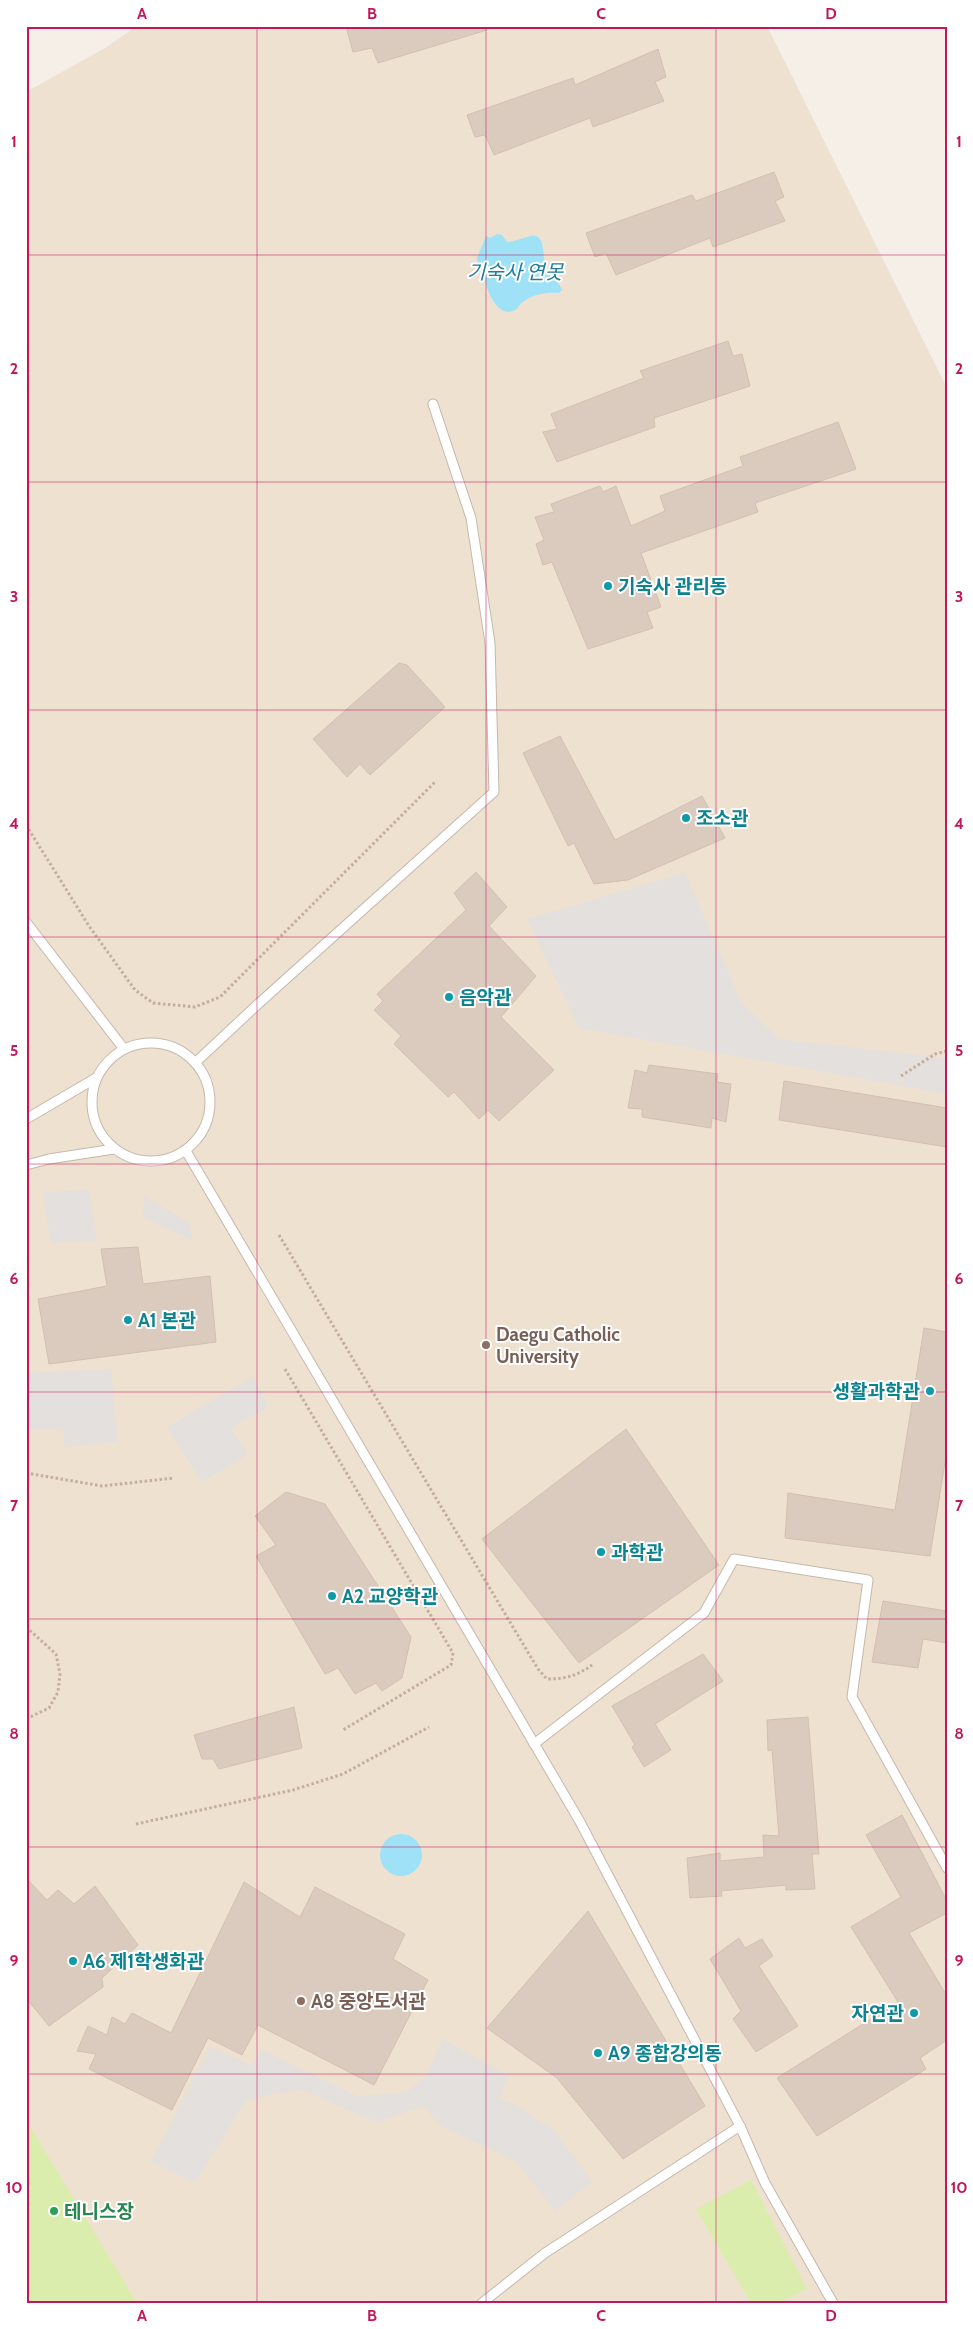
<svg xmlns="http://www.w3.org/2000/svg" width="973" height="2329" font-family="Cabin,'Noto Sans KR',sans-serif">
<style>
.education{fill:#efe1d0}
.green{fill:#dbedad}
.parking{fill:#e3e0dd}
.water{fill:#9fe2f7}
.building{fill:#dbcbbf;stroke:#d3bfaf}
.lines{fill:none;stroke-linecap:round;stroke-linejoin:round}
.lane-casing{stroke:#c5b8ac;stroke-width:11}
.path{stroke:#c5ae99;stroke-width:3;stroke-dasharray:2.5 2.5;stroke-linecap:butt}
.lane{stroke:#fff;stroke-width:9}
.grid{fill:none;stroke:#c2185b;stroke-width:1;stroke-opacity:0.55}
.culture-dot{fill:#0f9aa8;stroke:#fff;stroke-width:2}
.education-dot{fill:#8d6e63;stroke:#fff;stroke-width:2}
.leisure-dot{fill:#2e9e5b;stroke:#fff;stroke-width:2}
.labels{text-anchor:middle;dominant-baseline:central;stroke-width:4;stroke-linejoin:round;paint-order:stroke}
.culture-label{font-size:19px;font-weight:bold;fill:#0d838f;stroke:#fff;text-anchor:start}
.education-label{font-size:19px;font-weight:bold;fill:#785e54;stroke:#fff;text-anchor:start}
.leisure-label{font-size:19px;font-weight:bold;fill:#27864d;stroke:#fff;text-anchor:start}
.water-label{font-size:20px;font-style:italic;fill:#207d9c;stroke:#fff}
.neatline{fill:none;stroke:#c2185b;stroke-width:2}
.grid-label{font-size:16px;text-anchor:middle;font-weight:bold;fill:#c2185b}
</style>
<rect width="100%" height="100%" fill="#f5efe8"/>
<polygon class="education" points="137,26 767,26 947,388 947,2303 26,2303 26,92 105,48"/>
<g class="green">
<polygon points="26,2120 137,2303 26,2303"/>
<polygon points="751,2180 807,2289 779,2303 751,2303 696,2209"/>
</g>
<g class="parking">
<polygon points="685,873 742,1003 779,1039 947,1058 947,1094 579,1028 527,919"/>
<polygon points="89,1190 97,1241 51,1243 43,1192"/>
<polygon points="144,1196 189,1223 192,1240 143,1217"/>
<polygon points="111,1369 118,1442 65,1447 63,1429 26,1429 26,1373"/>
<polygon points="253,1377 268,1407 231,1428 248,1454 202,1482 167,1427"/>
<polygon points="443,2039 508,2076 499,2098 521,2108 555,2131 592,2182 555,2211 516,2161 439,2125 424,2106 377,2122 302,2090 268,2095 246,2101 195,2182 150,2162 172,2122 210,2046 252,2066 262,2050 357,2096 406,2093 426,2076"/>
</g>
<g class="water">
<path d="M497,234L502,235L507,242C516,241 523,238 531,236C547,233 542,259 546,269C550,279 559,280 562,290L559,293C547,292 533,294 523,302C519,304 518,309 515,310C498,319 487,291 485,280C483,272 477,266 477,258L486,236L490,238Z"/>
<circle cx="401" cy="1855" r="21"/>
</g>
<g class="building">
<polygon points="346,26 486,26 487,30 378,63 372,48 353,52"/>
<polygon points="658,49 666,77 655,82 664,101 593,127 590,118 494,155 485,135 475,137 467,115 573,78 575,85"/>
<polygon points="774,172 784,197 775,201 785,221 713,247 710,238 616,275 606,253 595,257 586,233 692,195 696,201"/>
<polygon points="728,341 733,356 742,354 750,386 654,418 655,427 557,462 543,432 557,429 551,414 644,378 640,371"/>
<polygon points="838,422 856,469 755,503 758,512 641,553 661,607 647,612 653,628 588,649 552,562 543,565 536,544 544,540 535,517 554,512 551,504 600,486 603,492 616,486 631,526 665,511 660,496 743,466 740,457"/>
<polygon points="399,663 407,665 445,707 370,775 360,764 347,777 313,739"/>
<polygon points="560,736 615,840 702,796 725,838 628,880 594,884 574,843 568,846 523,753"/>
<polygon points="476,872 507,907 489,926 536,976 501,1017 554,1070 499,1121 488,1110 479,1119 454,1092 448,1097 394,1044 401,1036 374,1010 383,1001 377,994 466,910 454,893"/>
<polygon points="649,1065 718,1074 717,1082 731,1084 726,1122 712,1118 711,1128 642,1117 642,1109 628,1108 635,1070 647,1073"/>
<polygon points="784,1081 947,1108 947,1147 779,1120"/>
<polygon points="138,1247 143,1284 210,1276 216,1342 49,1364 38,1299 107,1286 101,1249"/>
<polygon points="924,1328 947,1332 947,1450 930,1556 785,1538 788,1493 895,1510"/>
<polygon points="626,1429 719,1565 579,1663 482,1539"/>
<polygon points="286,1492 325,1504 411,1637 402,1678 382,1691 376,1683 355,1694 338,1668 325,1674 256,1556 276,1545 255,1516"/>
<polygon points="883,1601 947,1611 947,1643 923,1639 918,1668 872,1662"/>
<polygon points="703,1654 723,1681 655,1724 671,1750 644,1767 632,1747 635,1745 612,1706"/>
<polygon points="294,1707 302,1748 219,1769 213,1759 202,1759 194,1735"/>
<polygon points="808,1717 819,1854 812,1854 815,1889 786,1890 786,1885 721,1891 722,1896 690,1898 687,1858 720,1853 720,1861 764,1857 763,1835 779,1836 772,1750 768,1751 767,1720"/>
<polygon points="902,1815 947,1901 947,1913 909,1933 947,1996 947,2040 920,2058 926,2069 817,2136 777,2078 898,2002 851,1927 901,1897 866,1835"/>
<polygon points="26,1878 47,1900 58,1890 74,1904 95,1886 138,1945 102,1978 103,1987 49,2026 26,1998"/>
<polygon points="244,1882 300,1917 315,1887 405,1934 393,1959 428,1980 374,2085 258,2025 242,2055 208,2038 172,2110 89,2069 96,2054 77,2051 88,2026 107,2035 112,2017 125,2024 132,2013 171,2033"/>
<polygon points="588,1911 705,2106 623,2159 557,2078 487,2028"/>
<polygon points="739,1938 745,1948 762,1939 773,1956 759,1966 798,2026 756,2052 733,2019 741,2011 710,1959"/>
</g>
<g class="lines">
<g class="lane-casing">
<g id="lane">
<polyline points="26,922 124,1049"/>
<circle cx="151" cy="1102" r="59"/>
<polyline points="196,1062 257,1005 494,792 490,643 471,518 433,404"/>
<polyline points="26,1119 96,1078"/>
<polyline points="186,1151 579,1820 740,2126 765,2183 833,2303"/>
<polyline points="26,1165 49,1159 114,1149"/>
<polyline points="534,1744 704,1613 734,1559 868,1580 852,1697 947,1868"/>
<polyline points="482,2303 545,2253 740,2126"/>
</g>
</g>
<g class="path">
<polyline points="26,825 89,926 135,990 153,1003 195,1007 220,997 436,781"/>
<polyline points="901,1076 935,1054 947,1051"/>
<path d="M279,1235L538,1669L547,1679C565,1679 577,1676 592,1665"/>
<polyline points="285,1369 453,1653 451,1665 343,1730"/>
<polyline points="26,1473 102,1486 174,1478"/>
<polyline points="26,1627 56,1654 60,1674 58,1692 49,1708 26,1719"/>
<polyline points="136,1824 293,1790 343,1774 429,1727"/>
</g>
<use href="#lane" class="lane"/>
</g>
<path class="grid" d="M257,26V2303M486,26V2303M716,26V2303M26,255H947M26,482H947M26,710H947M26,937H947M26,1164H947M26,1392H947M26,1619H947M26,1847H947M26,2074H947"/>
<g class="culture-dot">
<circle cx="608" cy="586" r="5"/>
<circle cx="686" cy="818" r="5"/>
<circle cx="449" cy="997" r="5"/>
<circle cx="128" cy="1320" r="5"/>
<circle cx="930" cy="1391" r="5"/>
<circle cx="601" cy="1552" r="5"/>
<circle cx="332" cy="1596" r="5"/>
<circle cx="73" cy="1961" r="5"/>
<circle cx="914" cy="2013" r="5"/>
<circle cx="598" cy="2053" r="5"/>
</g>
<g class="education-dot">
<circle cx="486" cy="1345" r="5"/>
<circle cx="301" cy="2001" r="5"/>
</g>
<circle class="leisure-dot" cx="54" cy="2211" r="5"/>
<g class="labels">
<g class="culture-label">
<text x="618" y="586">기숙사 관리동</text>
<text x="696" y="818">조소관</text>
<text x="459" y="997">음악관</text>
<text x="138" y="1320">A1 본관</text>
<text x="920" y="1391" text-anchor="end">생활과학관</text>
<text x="611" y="1552">과학관</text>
<text x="342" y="1596">A2 교양학관</text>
<text x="83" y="1961">A6 제1학생화관</text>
<text x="904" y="2013" text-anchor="end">자연관</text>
<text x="608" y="2053">A9 종합강의동</text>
</g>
<g class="education-label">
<text x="496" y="1334">Daegu Catholic<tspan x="496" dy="22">University</tspan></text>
<text x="311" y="2001">A8 중앙도서관</text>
</g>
<g class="leisure-label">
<text x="64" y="2211">테니스장</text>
</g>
<g class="water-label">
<text x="515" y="272">기숙사 연못</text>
</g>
</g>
<rect width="973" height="2329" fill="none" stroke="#ffffff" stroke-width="55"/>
<rect x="28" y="28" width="918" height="2274" class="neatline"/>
<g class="grid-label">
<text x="142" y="19">A</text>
<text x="372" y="19">B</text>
<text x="601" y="19">C</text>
<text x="831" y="19">D</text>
<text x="14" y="147">1</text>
<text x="959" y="147">1</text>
<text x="14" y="374">2</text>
<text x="959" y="374">2</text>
<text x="14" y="602">3</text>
<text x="959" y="602">3</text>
<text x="14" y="829">4</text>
<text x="959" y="829">4</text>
<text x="14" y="1056">5</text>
<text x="959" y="1056">5</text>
<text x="14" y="1284">6</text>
<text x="959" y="1284">6</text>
<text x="14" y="1511">7</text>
<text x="959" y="1511">7</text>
<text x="14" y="1739">8</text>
<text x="959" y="1739">8</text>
<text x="14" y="1966">9</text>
<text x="959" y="1966">9</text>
<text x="14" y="2193">10</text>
<text x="959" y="2193">10</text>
<text x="142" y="2321">A</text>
<text x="372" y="2321">B</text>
<text x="601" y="2321">C</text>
<text x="831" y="2321">D</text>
</g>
</svg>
